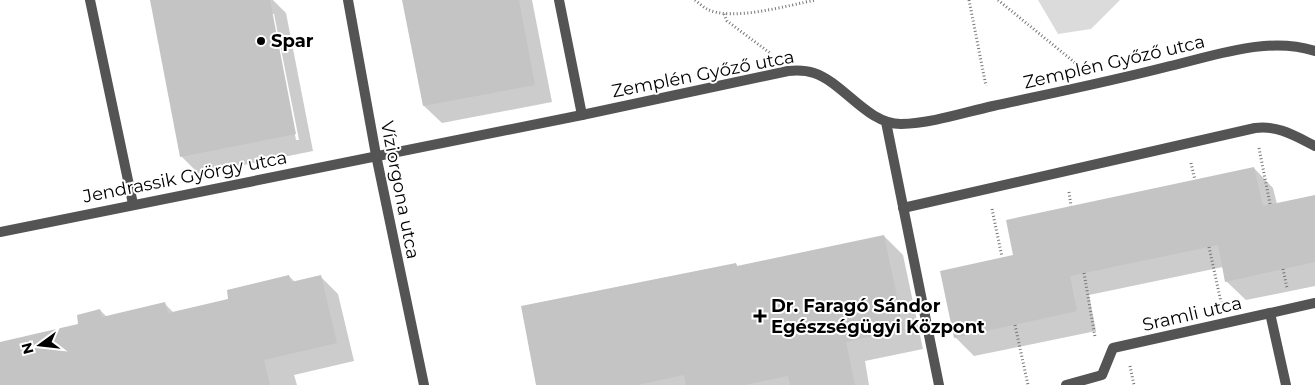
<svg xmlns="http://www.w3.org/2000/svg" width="1315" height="385" font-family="Montserrat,sans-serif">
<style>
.green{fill:#dbdbdb}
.shadow{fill:#0003;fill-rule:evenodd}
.building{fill:#c4c4c4}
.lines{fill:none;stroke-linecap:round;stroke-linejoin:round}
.path{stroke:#767676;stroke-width:3;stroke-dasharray:1 2.5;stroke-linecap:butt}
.service{stroke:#545454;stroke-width:10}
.pedestrian{stroke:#545454;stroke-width:10}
.minor{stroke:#545454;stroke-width:10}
.poi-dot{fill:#000;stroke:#fff;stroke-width:2}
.labels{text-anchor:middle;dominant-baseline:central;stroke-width:4;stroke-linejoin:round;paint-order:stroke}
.poi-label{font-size:18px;font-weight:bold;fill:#000;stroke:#fff;text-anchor:start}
.street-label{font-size:18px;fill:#000;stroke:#fff}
</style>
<rect width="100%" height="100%" fill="#fff"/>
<polygon class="green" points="1038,0 1120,0 1091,29 1058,34"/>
<g class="shadow">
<path d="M151,0H273L286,13L313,151L199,174L181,156ZM272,14H274L299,140H296Z"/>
<polygon points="404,0 532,0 552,102 442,123 424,106"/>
<polygon points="1254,168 1273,188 1277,204 1315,196 1315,286 1246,300 1226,281 1223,267 1089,295 1096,331 974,356 955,337 1015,256"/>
<polygon points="884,236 903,255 923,349 865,361 869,385 538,385 736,264 738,267"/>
<polygon points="289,276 295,282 320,276 338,294 354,361 294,375 297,385 0,385 0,343 80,325 100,310 107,317 165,304 174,313 230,299"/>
</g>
<g class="building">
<polygon points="150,0 270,0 296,134 180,157"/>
<polygon points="402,0 519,0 535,85 423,106"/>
<polygon points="1254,167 1263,206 1315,195 1315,262 1225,282 1218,245 1070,276 1077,311 954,338 940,271 1013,255 1006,220"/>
<polygon points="884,235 904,330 846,342 855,385 790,385 788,376 744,385 686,385 684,375 637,385 536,385 521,306 736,263 737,266"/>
<polygon points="289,275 291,282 321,275 337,343 264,360 270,385 0,385 0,342 78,324 77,315 100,309 102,317 165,302 168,313 228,299 227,290"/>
</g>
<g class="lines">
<g class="path">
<path d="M695,0C699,3 703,7 707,9C732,22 789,5 816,0"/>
<polyline points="969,0 986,86"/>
<polyline points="998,0 1079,66"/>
<polyline points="724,14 727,21 770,53"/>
<polyline points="1259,148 1270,204"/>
<polyline points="1191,163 1195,180"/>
<polyline points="1069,192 1071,206"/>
<polyline points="992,209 1002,257"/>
<polyline points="1209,247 1221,302"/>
<polyline points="1283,269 1287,288"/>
<polyline points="1084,273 1095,337"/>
<polyline points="1015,325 1028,385"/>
<polyline points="1130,366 1134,385"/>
</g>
<g class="service">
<polyline points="559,0 582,115"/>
<polyline points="886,122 939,385"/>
<path d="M903,208L1255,128C1278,125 1295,136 1315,146"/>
<polyline points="1270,313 1315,303"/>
<polyline points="1066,385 1102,375 1113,348 1270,313 1286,385"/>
</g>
<polyline class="pedestrian" points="348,0 376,155 424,385"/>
<g class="minor">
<polyline points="90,0 133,204"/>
<path d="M0,232L582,115L788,71C797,70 805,70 814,73C844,83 867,124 901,124C933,123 962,113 993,106C1053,93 1112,81 1170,66C1217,55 1268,36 1315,51"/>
</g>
</g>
<g class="poi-dot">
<circle cx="261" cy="41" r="5"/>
<path d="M757.5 308.5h5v5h5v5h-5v5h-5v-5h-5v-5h5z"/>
</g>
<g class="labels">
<g class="poi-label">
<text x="271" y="41">Spar</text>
<text x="771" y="306">Dr. Faragó Sándor<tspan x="771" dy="21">Egészségügyi Központ</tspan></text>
</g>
<g class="street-label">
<text transform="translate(1114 62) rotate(-13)">Zemplén Győző utca</text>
<text transform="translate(703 74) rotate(-11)">Zemplén Győző utca</text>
<text transform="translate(185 177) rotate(-11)">Jendrassik György utca</text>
<text transform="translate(400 190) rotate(79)">Víziorgona utca</text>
<text transform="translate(1192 314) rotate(-13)">Sramli utca</text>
</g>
</g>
<g transform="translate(40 345) rotate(255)" stroke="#ffffff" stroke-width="4" paint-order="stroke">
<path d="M0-4L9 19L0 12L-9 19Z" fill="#000000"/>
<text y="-8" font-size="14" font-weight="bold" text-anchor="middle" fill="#000000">N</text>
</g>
</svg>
